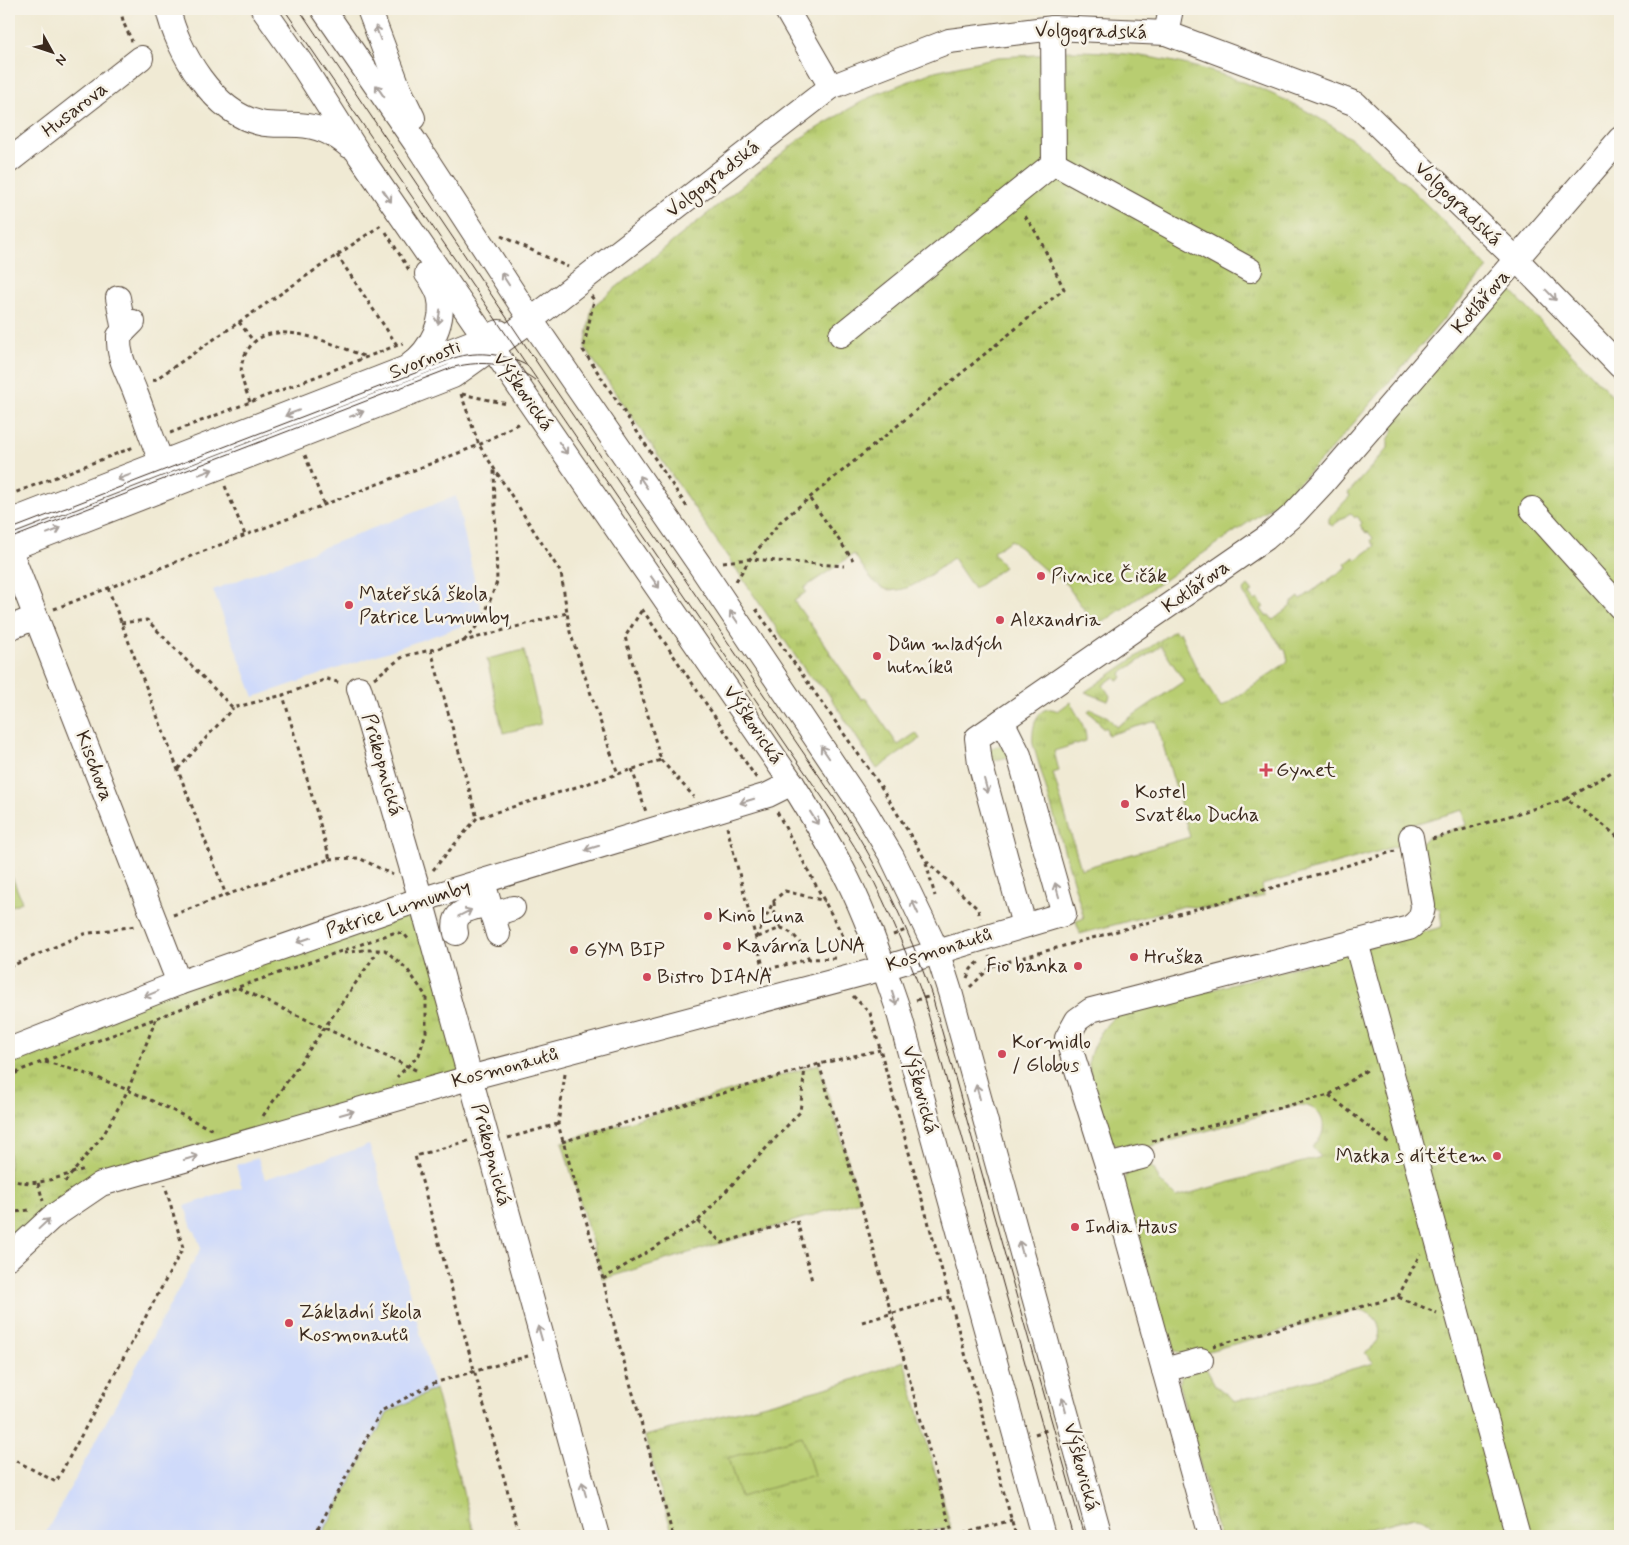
<svg xmlns="http://www.w3.org/2000/svg" width="1629" height="1545" font-family="Mynerve,sans-serif">
<style>
.built{fill:#cfdafa}
.grass{fill:url(#grass-tufts);stroke:#7a7c48}
.park{fill:#b8cd71;stroke:#7a7c48}
.lines{fill:none;stroke-linecap:round;stroke-linejoin:round}
.minor-casing{stroke:#564739;stroke-width:26}
.path{stroke:#564739;stroke-width:3;stroke-dasharray:4 4;stroke-linecap:butt}
.minor{stroke:#fff;stroke-width:24}
.tram{stroke:#3b2a1e;stroke-width:1}
.oneway{stroke:#a79f9a}
.poi-dot{fill:#d1495b;stroke:#f7f3e8;stroke-width:2}
.labels{text-anchor:middle;dominant-baseline:central;stroke-width:5;stroke-linejoin:round;paint-order:stroke}
.street-label{font-size:20px;fill:#3b2a1e;stroke:#f7f3e8}
.poi-label{font-size:20px;fill:#3b2a1e;stroke:#f7f3e8;text-anchor:start}
</style>
<defs>
<pattern id="grass-tufts" width="24" height="20" patternUnits="userSpaceOnUse" patternTransform="scale(1.25)"><rect width="24" height="20" fill="#b8cd71"/><path d="M3 7l-1-3M5 7V3M7 7l1-3M15 17l-1-3M17 17v-4M19 17l1-3" fill="none" stroke="#9fb061"/></pattern>
</defs>
<rect width="100%" height="100%" fill="#f7f3e8"/>
<filter id="ink" filterUnits="userSpaceOnUse"><feTurbulence type="fractalNoise" baseFrequency=".02" numOctaves="2"/><feDisplacementMap in="SourceGraphic" scale="10" xChannelSelector="R" yChannelSelector="G"/><feConvolveMatrix kernelMatrix="1 2 1 2 8 2 1 2 1" color-interpolation-filters="sRGB"/></filter>
<filter id="wash" filterUnits="userSpaceOnUse"><feTurbulence type="fractalNoise" baseFrequency=".0096" numOctaves="4" result="noise"/><feDisplacementMap in="SourceGraphic" scale="20" xChannelSelector="R" yChannelSelector="G"/><feGaussianBlur stdDeviation="1.12" result="paint"/><feColorMatrix in="noise" values="0 0 0 0 0 0 0 0 0 0 0 0 0 0 0 0 0 1.4 0 .05"/><feComposite in="paint" operator="in"/></filter>
<g filter="url(#wash)">
<rect width="100%" height="100%" fill="#f0ead4"/>
<g class="built">
<polygon points="456,496 483,619 254,697 213,590"/>
<polygon points="369,1145 377,1170 435,1389 388,1412 325,1532 333,1536 44,1536 201,1248 195,1231 193,1231 185,1206 242,1187 236,1165 258,1158 265,1179"/>
</g>
<g class="grass">
<path d="M1067,51C1177,50 1288,87 1374,156C1415,190 1451,230 1488,268L1326,455L1281,500L1103,622L1092,621L1064,581L1047,572L1011,540L993,552L1004,567L974,589L953,558C934,571 901,603 878,585C868,577 861,564 854,554L804,588L806,592L794,601L830,652L828,654L830,653L851,683L850,685L851,684L862,700L865,697L898,745L916,733L920,739L877,769L826,690L809,676L585,348L592,307L801,138L849,109L874,95L935,71L998,57L1055,54Z"/>
<path d="M1510,290L1620,404V1535L1437,1536C1434,1524 1426,1517 1414,1517L1342,1536H1219L1179,1385L1182,1375L1206,1368L1215,1385L1235,1401L1374,1363L1365,1353C1387,1342 1384,1313 1358,1310L1194,1355C1184,1355 1178,1353 1169,1347L1123,1189L1125,1178L1129,1169L1146,1165L1150,1166L1154,1169L1159,1180L1176,1197L1321,1157L1312,1147C1332,1132 1324,1105 1299,1105L1134,1151C1121,1151 1114,1146 1108,1135C1102,1114 1092,1087 1089,1066C1087,1052 1104,1024 1116,1016L1442,927L1440,909L1432,906L1417,847L1426,838L1467,825L1463,810L1400,828L1404,844L1262,885L1264,896L1214,909L1184,906L1080,934L1076,921L1084,918L1033,744C1031,729 1037,701 1058,711L1070,702C1077,715 1087,728 1086,741L1054,751L1059,771L1053,773L1081,869L1190,837L1156,721L1108,735L1106,727L1102,728L1095,717L1088,712L1090,709L1108,717L1116,727L1184,681L1161,646L1121,673L1122,676L1120,680H1117L1114,677L1103,685L1110,696L1108,701L1085,692L1175,630L1177,634L1180,632L1198,672L1221,708L1286,663L1288,660L1285,649H1283L1244,594L1243,591L1248,586L1253,592L1250,594L1255,601L1258,599L1264,607L1261,609L1266,616L1269,615L1273,620L1291,606L1290,604L1299,597L1301,599L1347,567L1345,564L1354,557L1356,560L1375,546L1371,541L1373,538L1368,532L1366,533L1360,525L1362,523L1357,516L1355,518L1350,513L1332,526L1329,523V518L1350,496L1348,493L1388,448V440L1394,430L1388,424L1498,296Z"/>
<polygon points="997,746 1002,747 1011,756 986,763 990,749"/>
<polygon points="421,900 469,1078 101,1184 9,1257 9,1050"/>
<polygon points="819,1064 860,1201 603,1279 562,1142"/>
<polygon points="904,1361 951,1529 839,1536 673,1536 645,1436 841,1384"/>
<polygon points="435,1389 475,1536 333,1536 324,1531 388,1412"/>
</g>
<g class="park">
<polygon points="524,650 541,724 503,733 487,659"/>
<polygon points="9,869 22,902 9,907"/>
<polygon points="802,1436 814,1475 740,1497 728,1458"/>
</g>
</g>
<g filter="url(#ink)">
<g class="lines">
<g class="minor-casing">
<g id="minor">
<path d="M168,9C177,51 214,113 260,123C273,126 285,124 298,125C318,126 334,133 349,146"/>
<path d="M263,9L301,63L360,156L792,783C812,815 831,846 848,880C868,920 882,963 897,1006L1043,1536"/>
<polyline points="323,9 415,142 531,320 699,564 866,813 892,857 937,951 950,992 1100,1536"/>
<polyline points="369,9 399,89 413,118"/>
<polyline points="786,9 831,87"/>
<polyline points="1053,28 1054,163"/>
<polyline points="1166,33 1171,9"/>
<polyline points="9,161 141,58"/>
<polyline points="1054,163 1250,270"/>
<polyline points="118,298 124,331"/>
<path d="M133,322L119,336C118,360 128,372 136,394C145,417 152,440 162,463"/>
<polyline points="841,335 1054,163"/>
<path d="M410,365C431,350 446,320 439,295C436,287 432,280 427,274"/>
<polyline points="1532,509 1620,607"/>
<polyline points="9,522 499,332"/>
<polyline points="9,548 179,983"/>
<polyline points="9,549 453,376 531,320 831,87 949,41 1053,28 1166,33 1356,104 1517,260 1620,366"/>
<polyline points="9,628 36,617"/>
<polyline points="359,688 421,900 597,1536"/>
<polyline points="483,882 498,934"/>
<polyline points="492,915 513,908"/>
<polyline points="1024,925 980,763 977,738 1266,538 1294,514 1323,483 1620,139"/>
<path d="M456,933C451,909 471,909 489,904"/>
<polyline points="1356,942 1518,1536"/>
<polyline points="9,1050 179,983 407,904 768,795 792,783"/>
<polyline points="1107,1166 1142,1157"/>
<polyline points="9,1257 51,1218 101,1184 469,1078 884,968 1064,914 1019,755 1002,721"/>
<polyline points="1164,1370 1201,1360"/>
<path d="M1210,1536L1108,1168L1067,1038L1077,1020L1091,1010L1409,928C1418,922 1422,917 1423,906L1411,837"/>
</g>
</g>
<g class="path">
<polyline points="120,9 124,24 132,41"/>
<polyline points="386,232 409,270"/>
<polyline points="501,236 568,267"/>
<polyline points="337,255 397,345"/>
<polyline points="591,296 594,300 583,350 687,507"/>
<polyline points="239,322 254,342"/>
<polyline points="153,381 381,225"/>
<polyline points="461,394 479,445 561,573 570,632 618,774 661,760 625,637 643,608"/>
<polyline points="462,394 507,404"/>
<path d="M250,402C243,382 235,368 249,348C272,314 337,346 366,357"/>
<polyline points="170,433 403,343"/>
<polyline points="305,455 324,505"/>
<polyline points="225,486 245,535"/>
<polyline points="9,495 134,447"/>
<polyline points="810,499 853,560"/>
<polyline points="723,562 750,559 844,566"/>
<polyline points="736,581 750,559 780,522 1064,289 1037,234 1023,213"/>
<polyline points="108,588 226,895 330,859 283,695 327,679 341,683"/>
<polyline points="54,609 479,445 521,422"/>
<polyline points="642,609 757,779"/>
<polyline points="756,609 880,785 926,861 978,909 980,918"/>
<polyline points="121,623 147,620 233,708 283,695"/>
<polyline points="464,641 483,619 497,582 494,469"/>
<polyline points="431,650 567,613"/>
<polyline points="374,678 404,656 431,650 477,818"/>
<polyline points="661,760 694,797"/>
<polyline points="178,769 233,708"/>
<polyline points="632,769 646,812"/>
<polyline points="1566,799 1620,767"/>
<polyline points="777,812 852,953 857,951"/>
<polyline points="727,827 764,970 809,959 838,958"/>
<polyline points="1432,839 1566,799 1601,823 1620,839"/>
<polyline points="330,859 359,858 393,875"/>
<polyline points="926,863 935,896"/>
<polyline points="433,870 477,818 618,774"/>
<polyline points="774,902 775,917 781,928"/>
<polyline points="173,915 226,895"/>
<polyline points="893,935 906,930"/>
<path d="M758,937L781,928C796,933 802,945 809,959"/>
<polyline points="756,938 774,900 785,891 825,901"/>
<polyline points="344,953 364,950 385,950 407,969 426,996 426,1032 419,1055 397,1077"/>
<polyline points="992,966 1289,883 1395,851"/>
<polyline points="9,967 84,934 135,926"/>
<polyline points="967,978 971,969 979,962"/>
<polyline points="970,987 992,966 989,956"/>
<polyline points="238,988 418,1071"/>
<polyline points="853,996 870,1013 1016,1536"/>
<polyline points="916,1000 932,996"/>
<path d="M45,1062C105,1076 159,1104 215,1131"/>
<polyline points="819,1064 860,1201 953,1536"/>
<polyline points="565,1074 558,1124 603,1279 616,1333 673,1536"/>
<polyline points="9,1078 21,1070 227,991 396,932 405,935 410,941"/>
<polyline points="1329,1095 1389,1143"/>
<polyline points="263,1116 378,951"/>
<polyline points="508,1138 558,1124"/>
<polyline points="468,1141 415,1156 520,1536"/>
<polyline points="1152,1141 1329,1095 1370,1068"/>
<polyline points="562,1142 819,1064 880,1050"/>
<path d="M9,1179C34,1189 61,1176 85,1169"/>
<polyline points="65,1182 104,1134 128,1090 156,1019"/>
<polyline points="38,1183 43,1201"/>
<polyline points="9,1213 29,1210"/>
<polyline points="698,1221 722,1243 797,1220 812,1281"/>
<polyline points="603,1279 698,1221 800,1112 805,1068"/>
<polyline points="1398,1297 1420,1254"/>
<polyline points="862,1322 949,1297"/>
<polyline points="1213,1346 1398,1297 1437,1313"/>
<polyline points="1035,1434 1050,1429"/>
<polyline points="9,1457 56,1482 183,1248 165,1185"/>
<polyline points="314,1536 381,1411 434,1383 528,1356"/>
<polyline points="839,1536 951,1529"/>
<polyline points="955,1536 1012,1520"/>
</g>
<use href="#minor" class="minor"/>
<g class="tram">
<path d="M284,9L813,784C832,811 851,839 867,868C889,910 907,954 924,999L1073,1536"/>
<path d="M299,9L548,379L835,799C876,861 908,926 932,996L1084,1536"/>
<path d="M9,530L454,358C479,350 505,354 528,366"/>
<path d="M9,539L454,367C483,360 512,363 535,380"/>
</g>
</g>
<defs><path id="oneway-shaft" d="M-6 0H5M1.5-3L5.5 0L1.5 3" fill="none" stroke-width="1.6" stroke-linecap="round" stroke-linejoin="round" transform="scale(1.25)"/></defs>
<g class="oneway">
<use href="#oneway-shaft" transform="translate(378 33) rotate(-110)"/>
<use href="#oneway-shaft" transform="translate(380 91) rotate(-125)"/>
<use href="#oneway-shaft" transform="translate(387 196) rotate(55)"/>
<use href="#oneway-shaft" transform="translate(505 279) rotate(-123)"/>
<use href="#oneway-shaft" transform="translate(1551 295) rotate(46)"/>
<use href="#oneway-shaft" transform="translate(439 317) rotate(99)"/>
<use href="#oneway-shaft" transform="translate(292 413) rotate(159)"/>
<use href="#oneway-shaft" transform="translate(357 414) rotate(-21)"/>
<use href="#oneway-shaft" transform="translate(563 448) rotate(55)"/>
<use href="#oneway-shaft" transform="translate(206 472) rotate(-21)"/>
<use href="#oneway-shaft" transform="translate(124 477) rotate(159)"/>
<use href="#oneway-shaft" transform="translate(643 482) rotate(-124)"/>
<use href="#oneway-shaft" transform="translate(54 531) rotate(-21)"/>
<use href="#oneway-shaft" transform="translate(655 582) rotate(55)"/>
<use href="#oneway-shaft" transform="translate(734 617) rotate(-124)"/>
<use href="#oneway-shaft" transform="translate(825 752) rotate(-124)"/>
<use href="#oneway-shaft" transform="translate(986 786) rotate(75)"/>
<use href="#oneway-shaft" transform="translate(747 801) rotate(163)"/>
<use href="#oneway-shaft" transform="translate(814 818) rotate(58)"/>
<use href="#oneway-shaft" transform="translate(592 848) rotate(163)"/>
<use href="#oneway-shaft" transform="translate(1057 890) rotate(-106)"/>
<use href="#oneway-shaft" transform="translate(915 907) rotate(-115)"/>
<use href="#oneway-shaft" transform="translate(465 913) rotate(-27)"/>
<use href="#oneway-shaft" transform="translate(304 940) rotate(161)"/>
<use href="#oneway-shaft" transform="translate(151 994) rotate(158)"/>
<use href="#oneway-shaft" transform="translate(894 998) rotate(72)"/>
<use href="#oneway-shaft" transform="translate(978 1092) rotate(-105)"/>
<use href="#oneway-shaft" transform="translate(347 1113) rotate(-16)"/>
<use href="#oneway-shaft" transform="translate(191 1158) rotate(-16)"/>
<use href="#oneway-shaft" transform="translate(44 1224) rotate(-43)"/>
<use href="#oneway-shaft" transform="translate(1021 1248) rotate(-105)"/>
<use href="#oneway-shaft" transform="translate(540 1333) rotate(-106)"/>
<use href="#oneway-shaft" transform="translate(1064 1405) rotate(-105)"/>
<use href="#oneway-shaft" transform="translate(584 1489) rotate(-106)"/>
</g>
</g>
<g class="poi-dot">
<circle cx="1041" cy="576" r="5"/>
<circle cx="349" cy="605" r="5"/>
<circle cx="1000" cy="620" r="5"/>
<circle cx="877" cy="656" r="5"/>
<path d="M1263.5 762.5h5v5h5v5h-5v5h-5v-5h-5v-5h5z"/>
<circle cx="1125" cy="804" r="5"/>
<circle cx="708" cy="916" r="5"/>
<circle cx="727" cy="946" r="5"/>
<circle cx="574" cy="950" r="5"/>
<circle cx="1134" cy="957" r="5"/>
<circle cx="1078" cy="966" r="5"/>
<circle cx="647" cy="977" r="5"/>
<circle cx="1002" cy="1054" r="5"/>
<circle cx="1497" cy="1156" r="5"/>
<circle cx="1075" cy="1227" r="5"/>
<circle cx="289" cy="1323" r="5"/>
</g>
<g class="labels">
<g class="street-label">
<text transform="translate(1091 32) rotate(1)">Volgogradská</text>
<text transform="translate(75 110) rotate(-38)">Husarova</text>
<text transform="translate(713 179) rotate(-38)">Volgogradská</text>
<text transform="translate(1458 204) rotate(44)">Volgogradská</text>
<text transform="translate(1481 302) rotate(-49)">Kotlářova</text>
<text transform="translate(425 360) rotate(-22)">Svornosti</text>
<text transform="translate(523 392) rotate(55)">Výškovická</text>
<text transform="translate(1196 587) rotate(-35)">Kotlářova</text>
<text transform="translate(753 725) rotate(56)">Výškovická</text>
<text transform="translate(382 765) rotate(74)">Průkopnická</text>
<text transform="translate(94 766) rotate(69)">Kischova</text>
<text transform="translate(398 909) rotate(-18)">Patrice Lumumby</text>
<text transform="translate(939 950) rotate(-17)">Kosmonautů</text>
<text transform="translate(505 1068) rotate(-15)">Kosmonautů</text>
<text transform="translate(920 1090) rotate(75)">Výškovická</text>
<text transform="translate(491 1155) rotate(75)">Průkopnická</text>
<text transform="translate(1081 1467) rotate(75)">Výškovická</text>
</g>
<g class="poi-label">
<text x="1051" y="576">Pivnice Čičák</text>
<text x="359" y="594">Mateřská škola<tspan x="359" dy="23">Patrice Lumumby</tspan></text>
<text x="1010" y="620">Alexandria</text>
<text x="887" y="644">Dům mladých<tspan x="887" dy="23">hutníků</tspan></text>
<text x="1276" y="770">Gynet</text>
<text x="1135" y="792">Kostel<tspan x="1135" dy="23">Svatého Ducha</tspan></text>
<text x="718" y="916">Kino Luna</text>
<text x="737" y="946">Kavárna LUNA</text>
<text x="584" y="950">GYM BIP</text>
<text x="1144" y="957">Hruška</text>
<text x="1068" y="966" text-anchor="end">Fio banka</text>
<text x="657" y="977">Bistro DIANA</text>
<text x="1012" y="1042">Kormidlo<tspan x="1012" dy="23">/ Globus</tspan></text>
<text x="1487" y="1156" text-anchor="end">Matka s dítětem</text>
<text x="1085" y="1227">India Haus</text>
<text x="299" y="1312">Základní škola<tspan x="299" dy="23">Kosmonautů</tspan></text>
</g>
</g>
<rect width="1629" height="1545" fill="none" stroke="#f7f3e8" stroke-width="30"/>
<g transform="translate(52 52) rotate(130)" stroke="#f7f3e8" stroke-width="4" paint-order="stroke">
<path d="M0-4L9 19L0 12L-9 19Z" fill="#3b2a1e"/>
<text y="-8" font-size="14" font-weight="bold" text-anchor="middle" fill="#3b2a1e">N</text>
</g>
</svg>
